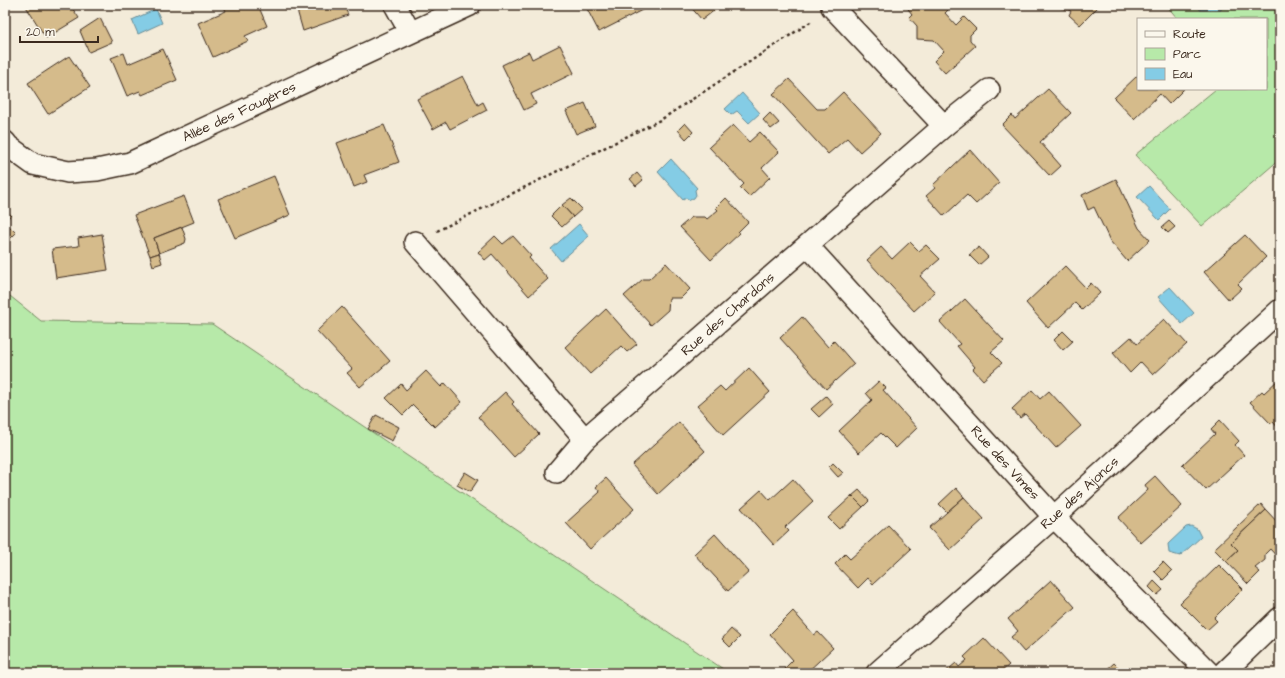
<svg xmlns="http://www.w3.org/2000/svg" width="1285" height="678" font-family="'Architects Daughter',sans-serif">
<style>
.green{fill:#b7e9a9;stroke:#798a64}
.water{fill:#84cce5;stroke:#678b95}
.building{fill:#d5bb8b;stroke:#3b2a1e}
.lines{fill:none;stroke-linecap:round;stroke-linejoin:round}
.street-casing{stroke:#3b2a1e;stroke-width:24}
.path{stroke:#3b2a1e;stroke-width:2.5;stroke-dasharray:3 3;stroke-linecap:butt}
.street{stroke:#fbf7ec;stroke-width:21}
.labels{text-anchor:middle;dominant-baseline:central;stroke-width:3;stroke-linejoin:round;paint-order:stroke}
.street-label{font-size:14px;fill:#3b2a1e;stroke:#fbf7ec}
</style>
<rect width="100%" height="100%" fill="#f3ebd9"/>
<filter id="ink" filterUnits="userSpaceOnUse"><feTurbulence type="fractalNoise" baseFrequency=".025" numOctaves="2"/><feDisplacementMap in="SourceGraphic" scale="8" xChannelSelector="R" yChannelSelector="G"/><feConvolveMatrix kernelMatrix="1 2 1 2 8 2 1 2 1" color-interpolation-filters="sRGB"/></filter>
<g filter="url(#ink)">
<g class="green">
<polygon points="1166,5 1280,5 1280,159 1202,226 1135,155 1216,89 1266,89 1266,19 1178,19"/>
<polygon points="5,292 41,321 212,324 729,673 5,673"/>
</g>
<g class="water">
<polygon points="1199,5 1222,5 1221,10 1200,10"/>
<polygon points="156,9 162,23 138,34 132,20"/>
<polygon points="742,93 760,113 749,123 737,111 731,115 725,109"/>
<polygon points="671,159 697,188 695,190 696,195 694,198 690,200 686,198 683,200 658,172"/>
<polygon points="1149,186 1170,209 1159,220 1137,197"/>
<polygon points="579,224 589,236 561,261 551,249"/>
<polygon points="1170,287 1194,313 1182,324 1158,297"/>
<polygon points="1191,526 1197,529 1201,537 1180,556 1169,553 1168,544 1186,527"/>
</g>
<g class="building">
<polygon points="25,5 70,5 79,18 46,38"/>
<polygon points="223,5 258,5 267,26 245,36 248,41 213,57 198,23 226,11"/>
<polygon points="309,5 344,5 348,15 303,31 297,10"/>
<polygon points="585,5 645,5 646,8 599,32"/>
<polygon points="689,5 721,5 702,20"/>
<polygon points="905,5 944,5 948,10 945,13 956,25 964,17 976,29 970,35 970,40 975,46 945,73 934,61 944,51 934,40 917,39 917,26 909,17 912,14"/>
<polygon points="1052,5 1100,5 1080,25 1069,15 1071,11"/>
<polygon points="100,18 112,42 89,52 80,31"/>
<polygon points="560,45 574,73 531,94 536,104 524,110 502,65 529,52 532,59"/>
<polygon points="163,49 177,80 142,95 140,91 127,96 111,58 124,53 128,64"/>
<polygon points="69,56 90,87 48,114 28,83"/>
<polygon points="1138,75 1138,89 1184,89 1169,104 1160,94 1134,119 1114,98"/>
<polygon points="463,76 478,105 483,102 487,110 450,129 446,122 433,129 417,99"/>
<polygon points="789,79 817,109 825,109 843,92 881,133 860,152 847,138 828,154 773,94"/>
<polygon points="1048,89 1071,113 1040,142 1061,166 1050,176 1002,125 1012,115 1015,119"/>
<polygon points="585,103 595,126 576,134 566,111"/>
<polygon points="770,113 779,123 771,129 763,120"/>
<polygon points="685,123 693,132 686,139 678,130"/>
<polygon points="384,125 399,162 364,175 367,182 354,187 337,143"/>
<polygon points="733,125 749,142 760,132 779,152 762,168 770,177 749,197 740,188 744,184 709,147"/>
<polygon points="970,150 999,183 976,204 967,195 944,216 926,196 935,188 933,185"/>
<polygon points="637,173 643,180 636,186 630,179"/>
<polygon points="274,176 290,215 235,238 218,199"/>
<polygon points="1116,179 1139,228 1150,240 1127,261 1110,241 1094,207 1088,210 1082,195"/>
<polygon points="184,196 194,222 154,238 159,253 150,256 134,215"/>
<polygon points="571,198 582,209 573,217 562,205"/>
<polygon points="726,198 748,222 738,232 740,233 711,260 680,227 692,217 705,217 707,219 718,210 716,208"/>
<polygon points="562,205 573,217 562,227 551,216"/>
<polygon points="5,209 11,215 5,221"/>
<polygon points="1169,221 1175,227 1168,233 1162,227"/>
<polygon points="5,222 16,233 5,244"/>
<polygon points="182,227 186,239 185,243 159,253 154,238"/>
<polygon points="102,234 108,270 56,278 52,249 79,246 78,238"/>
<polygon points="1245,235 1266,257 1238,284 1242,288 1229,300 1204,272"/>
<polygon points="495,236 503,244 513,236 531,256 529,258 548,279 529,296 492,254 485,260 478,252"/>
<polygon points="910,242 919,251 926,245 940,259 920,276 935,292 914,311 867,260 881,247 892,259"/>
<polygon points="979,247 988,257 979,265 969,255"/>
<polygon points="159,253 162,263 153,266 150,256"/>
<polygon points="666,263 690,289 681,298 669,298 668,310 651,325 624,296 643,279 649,279"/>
<polygon points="1065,266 1086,288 1091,283 1100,293 1082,310 1075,303 1048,328 1026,303"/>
<polygon points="965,299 1004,341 991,352 1002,363 983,380 973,369 975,367 957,346 960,344 940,322"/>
<polygon points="342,307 390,361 360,387 347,373 352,369 317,331"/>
<polygon points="606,309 637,344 627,352 621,346 590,374 565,347"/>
<polygon points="802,317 828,347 834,341 854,364 826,389 780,338"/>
<polygon points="1164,319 1187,344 1153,375 1141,362 1130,373 1113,353 1131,337 1137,344"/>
<polygon points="1063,331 1073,341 1063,350 1054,340"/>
<polygon points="749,368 770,392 723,435 697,406 720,386 725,391"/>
<polygon points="426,371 441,387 445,383 462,402 435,427 413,405 403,415 386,398 401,384 406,390"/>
<polygon points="1280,378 1280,430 1273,422 1271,424 1250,402 1262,391 1264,393"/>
<polygon points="879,381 886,388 883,390 917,428 896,448 881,433 859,453 839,431 872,400 866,393"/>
<polygon points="1032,390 1040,399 1049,391 1081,426 1056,448 1025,414 1020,418 1012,409"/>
<polygon points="505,392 514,402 512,404 539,434 514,457 478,417"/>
<polygon points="826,396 833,404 819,417 811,409"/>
<polygon points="376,415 399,427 392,441 368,429"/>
<polygon points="1220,420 1239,441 1235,445 1244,455 1206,490 1182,465 1215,434 1211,429"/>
<polygon points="679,422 705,451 658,494 632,465"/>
<polygon points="833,463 843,473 838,477 829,467"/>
<polygon points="465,472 478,480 470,492 457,485"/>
<polygon points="1155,476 1182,506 1141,543 1118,518 1148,490 1145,485"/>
<polygon points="606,478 634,509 590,549 566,523 600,492 596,487"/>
<polygon points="793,479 813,501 785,527 789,531 774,545 741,508 761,490 770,500"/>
<polygon points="956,488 964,497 947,512 939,504"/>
<polygon points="859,490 869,501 863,507 852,496"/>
<polygon points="852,496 863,507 839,529 828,518"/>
<polygon points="964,497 984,519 950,550 929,528"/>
<polygon points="1261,504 1266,510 1231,543 1238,550 1226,561 1214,549"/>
<polygon points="1266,510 1280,525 1280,560 1270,549 1265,554 1265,560 1255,568 1260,572 1248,584 1226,561 1238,550 1231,543"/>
<polygon points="888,525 911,549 873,584 868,578 858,588 835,564 845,554 850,559"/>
<polygon points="715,534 749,572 728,591 694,554"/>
<polygon points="1163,562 1172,571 1163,580 1154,571"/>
<polygon points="1219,565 1243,589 1214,618 1217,621 1207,630 1180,603"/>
<polygon points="1051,580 1075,607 1024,652 1011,637 1018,631 1008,619"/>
<polygon points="1154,581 1163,590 1157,595 1149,587"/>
<polygon points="793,611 814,635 818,632 833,648 806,673 788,673 784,669 793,660 770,634"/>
<polygon points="731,629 740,637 730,647 722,639"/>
<polygon points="984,638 1009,665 1000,673 944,673 956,663 959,667 967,660 964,657"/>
<polygon points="1114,663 1124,673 1103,673"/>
</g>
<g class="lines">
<g class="street-casing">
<g id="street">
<polyline points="395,5 410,32"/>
<polyline points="944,126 989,90"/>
<path id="s1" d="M5,142L8,146L33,164L68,172L97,170L130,163L470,5"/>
<path id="s2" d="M415,242L585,439L944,126L832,7"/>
<path id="s3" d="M808,246L1054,517L1209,673"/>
<polyline points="557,472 585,439"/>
<path id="s4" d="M877,673L1054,517L1280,310"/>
<polyline points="1223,673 1280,618"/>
</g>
</g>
<polyline class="path" points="437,231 662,119 812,21"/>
<use href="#street" class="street"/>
</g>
</g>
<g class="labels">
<g class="street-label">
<text stroke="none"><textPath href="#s1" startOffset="255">Allée des Fougères</textPath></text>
<text stroke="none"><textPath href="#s2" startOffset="450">Rue des Chardons</textPath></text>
<text stroke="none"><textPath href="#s3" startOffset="293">Rue des Vimes</textPath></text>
<text stroke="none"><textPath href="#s4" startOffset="271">Rue des Ajoncs</textPath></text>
</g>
</g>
<rect width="1285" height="678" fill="none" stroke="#fbf7ec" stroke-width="20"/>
<rect x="10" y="10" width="1265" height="658" fill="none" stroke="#3b2a1e" stroke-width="1.5" filter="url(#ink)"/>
<rect x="1137" y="18" width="130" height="72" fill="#fbf7ec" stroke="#aea59a"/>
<rect x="1145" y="31" width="20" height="6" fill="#fbf7ec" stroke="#aea59a"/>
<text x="1173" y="38" font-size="12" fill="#3b2a1e">Route</text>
<rect x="1145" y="48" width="20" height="12" fill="#b7e9a9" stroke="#aea59a"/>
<text x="1173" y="58" font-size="12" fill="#3b2a1e">Parc</text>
<rect x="1145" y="68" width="20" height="12" fill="#84cce5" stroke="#aea59a"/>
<text x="1173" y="78" font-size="12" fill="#3b2a1e">Eau</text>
<path d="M20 36v6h78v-6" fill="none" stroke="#3b2a1e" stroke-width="2"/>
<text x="26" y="36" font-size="12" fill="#3b2a1e" stroke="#fbf7ec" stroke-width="3" paint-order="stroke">20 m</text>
</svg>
